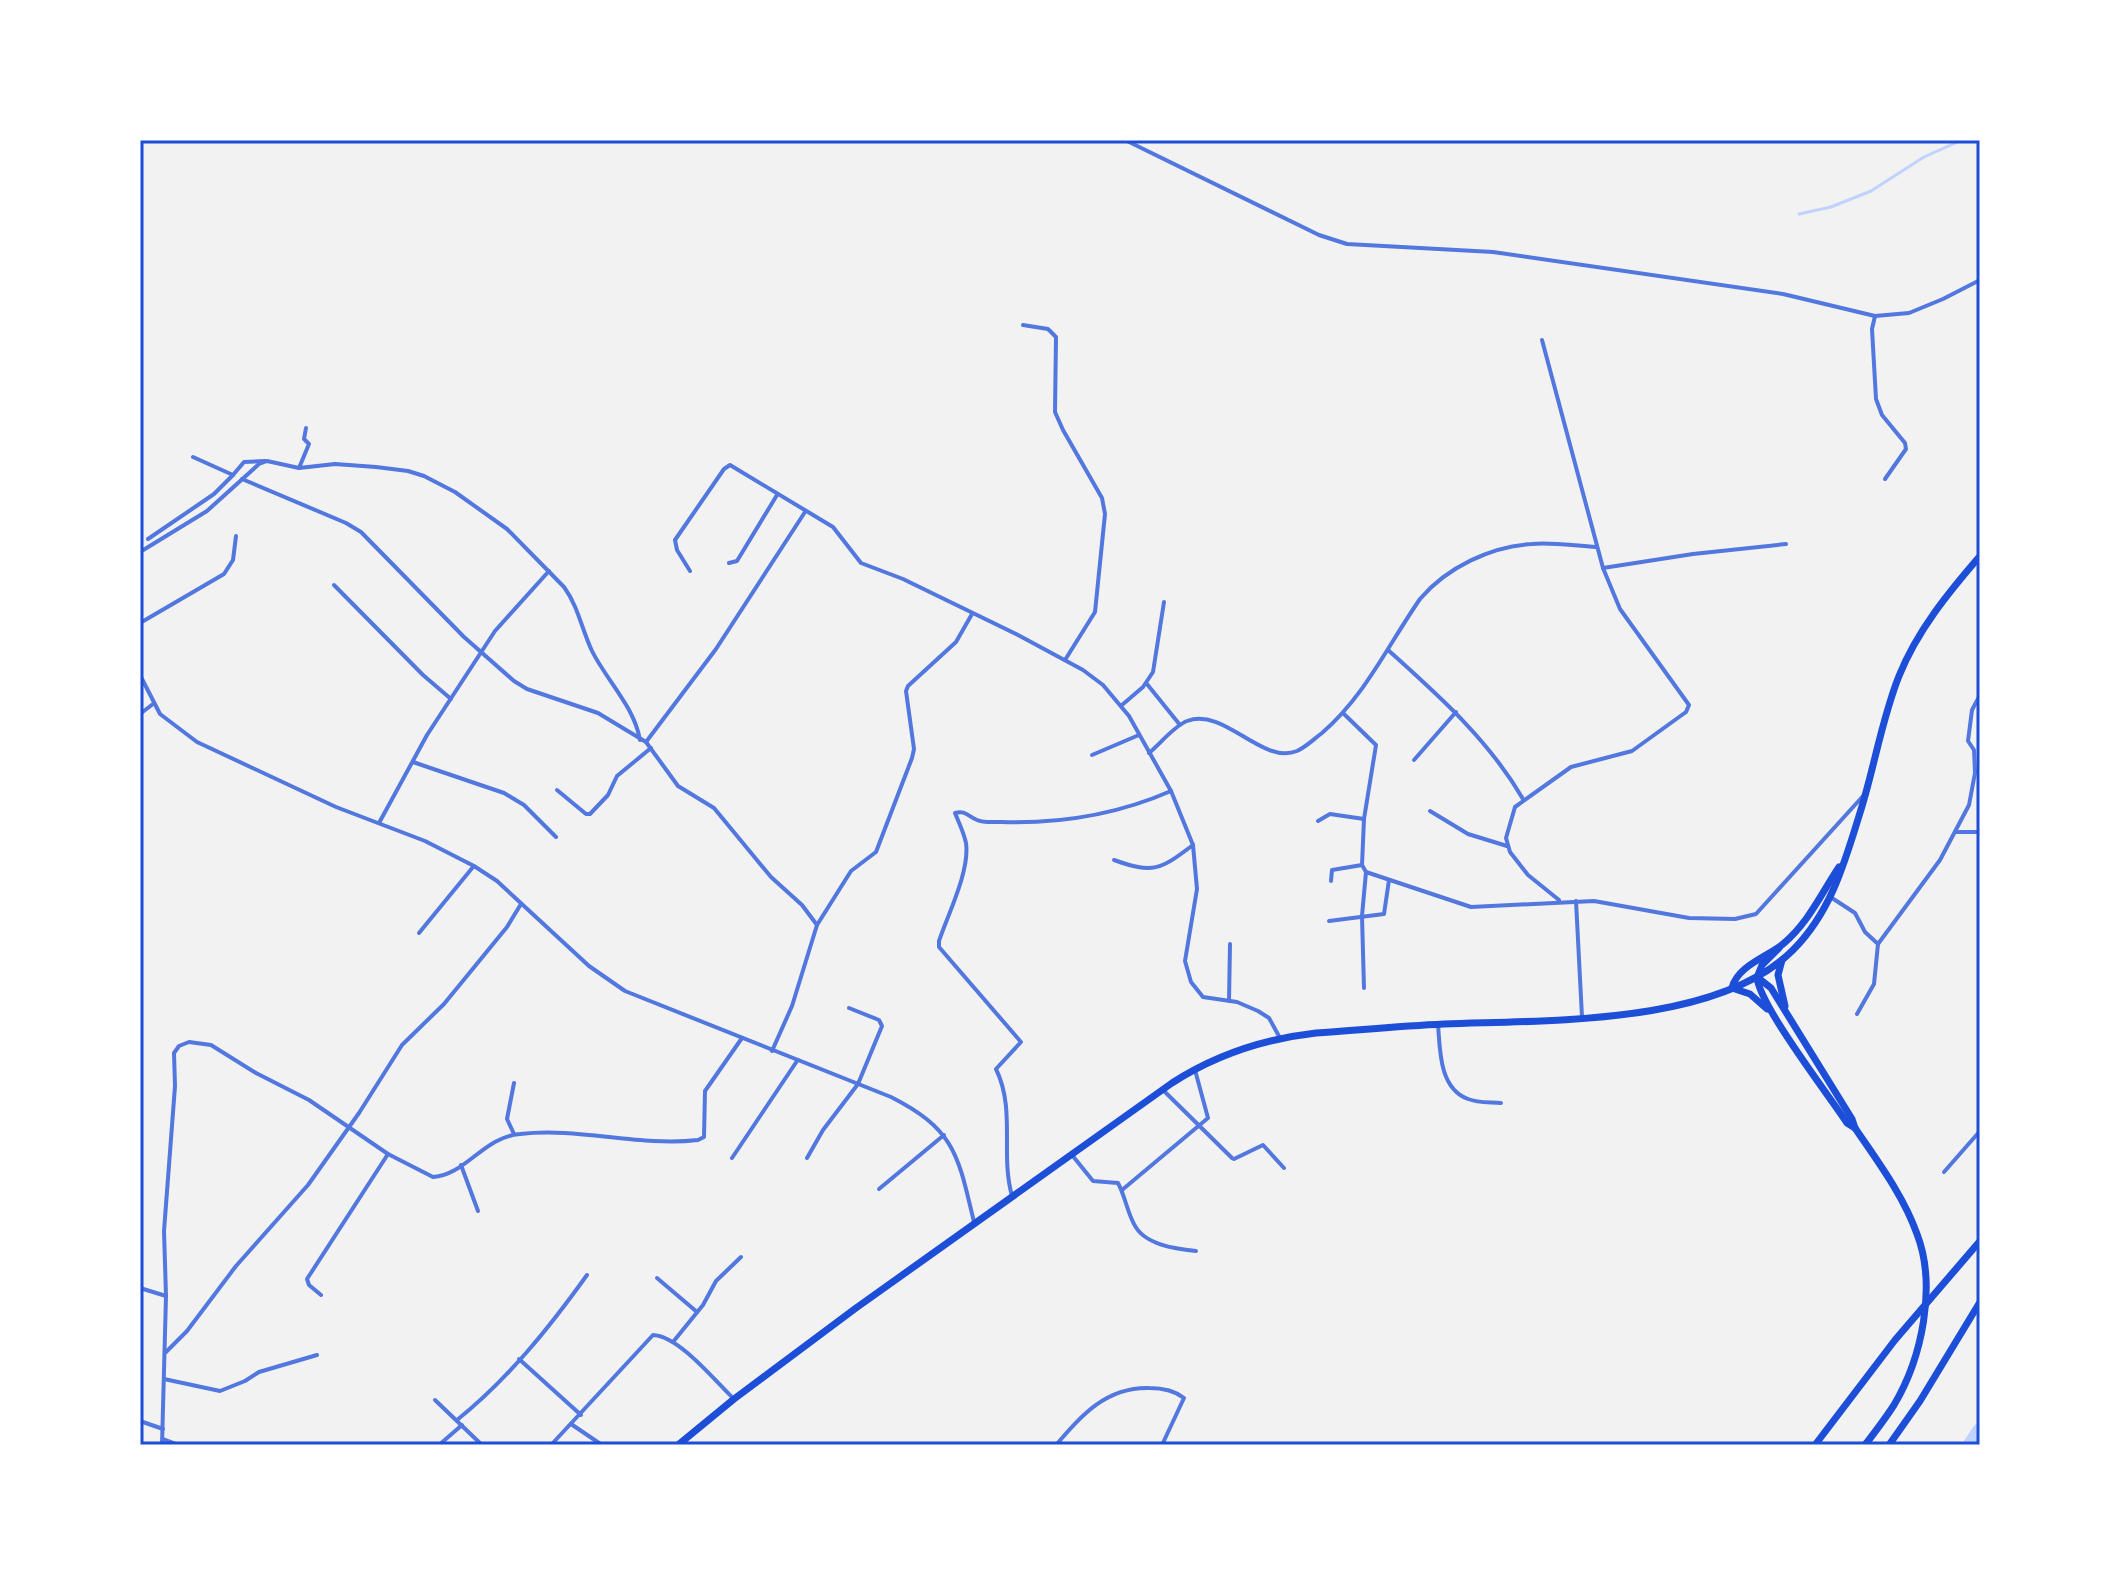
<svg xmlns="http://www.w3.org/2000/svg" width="2120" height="1585" font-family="'Archivo Narrow',sans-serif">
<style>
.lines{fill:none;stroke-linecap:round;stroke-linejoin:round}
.stream{stroke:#bfd3fe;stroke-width:3}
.river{stroke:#bfd3fe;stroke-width:16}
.minor{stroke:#5277de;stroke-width:4}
.trunk{stroke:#1d4ed8;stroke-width:7}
.motorway{stroke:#1d4ed8;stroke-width:7}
.neatline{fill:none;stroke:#1d4ed8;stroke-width:3}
</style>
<rect width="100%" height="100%" fill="#f2f2f2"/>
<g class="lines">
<polyline class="stream" points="1799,214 1831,207 1871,191 1924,157 1962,140"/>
<polyline class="river" points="1971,1445 1980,1431"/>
<g class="minor">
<polyline points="1125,140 1319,235 1347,244 1493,252 1783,294 1875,316 1909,313 1943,299 1980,280"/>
<polyline points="1875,316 1872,329 1876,399 1882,415 1905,443 1906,449 1885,479"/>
<polyline points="1023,325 1048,329 1056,337 1055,412 1063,430 1102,498 1105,514 1095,612 1065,660"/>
<polyline points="1542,340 1603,568 1620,609 1689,705 1686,712 1632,751 1571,767 1515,807 1506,838 1510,852 1528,875 1559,900"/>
<polyline points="193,457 233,475 244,462 265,461"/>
<polyline points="299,468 309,444 304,439 306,428"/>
<polyline points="242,479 346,523 361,532 464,637 514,681 527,689 598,713 646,742 678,786 714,808 771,877 802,905 817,925"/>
<polyline points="148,539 214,494 233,475"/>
<path d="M140,552L207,511L259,464L267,461L299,468L335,464L376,467L408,471L424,476L455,492L507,529L564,587C578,606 582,630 592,651C607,681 634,706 640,740"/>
<polyline points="729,563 737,561 777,495"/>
<polyline points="1603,568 1693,554 1786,544"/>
<polyline points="690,571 677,550 675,540 724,469 730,465 833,527 861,563 903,579 1018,635 1083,670 1103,685 1129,716 1171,791 1193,845 1197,889 1185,961 1191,982 1203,997 1237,1002 1258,1011 1269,1018 1280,1038"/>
<polyline points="334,585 423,675 451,699"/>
<polyline points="140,623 224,574 233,560 236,536"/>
<path d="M1388,650C1439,696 1488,739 1523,799"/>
<path d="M140,675L160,714L197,742L336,807L425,841L474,866L497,881L589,966L625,991L891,1097C956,1130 958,1156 974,1222"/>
<polyline points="1147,684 1180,725"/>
<polyline points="1122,705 1143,687 1153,672 1164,602"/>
<polyline points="140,714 153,704"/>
<polyline points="1344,714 1376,745 1364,819 1362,865 1366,872 1471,907 1594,901 1689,918 1735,919 1756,914 1864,795"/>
<polyline points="646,742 716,649 805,512"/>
<path d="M1149,753C1160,744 1174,726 1187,721C1225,707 1261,765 1297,751C1306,747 1314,739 1322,733C1365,696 1388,645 1420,599C1446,568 1491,546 1532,544C1552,542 1575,546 1596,547"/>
<polyline points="1092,755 1139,735"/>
<polyline points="1414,760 1456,712"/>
<polyline points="413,762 504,793 524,805 556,837"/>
<polyline points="557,790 586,814 590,814 608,795 617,776 651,748"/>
<polyline points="1430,811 1468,834 1507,846"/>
<polyline points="1318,821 1330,814 1364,819"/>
<polyline points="379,823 427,735 495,631 549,571"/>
<polyline points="1956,832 1980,832"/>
<path d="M1114,860C1153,874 1160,870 1193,845"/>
<polyline points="1331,881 1332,870 1362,865"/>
<polyline points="1832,898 1855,913 1865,932 1878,944"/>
<polyline points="1576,901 1582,1017"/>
<polyline points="1329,921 1384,914 1389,880"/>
<polyline points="419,933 473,867"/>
<polyline points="1364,988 1362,916 1366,872"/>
<polyline points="1229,1001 1230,944"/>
<polyline points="1857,1014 1874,984 1878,944 1940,860 1969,805 1975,773 1974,750 1968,741 1972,710 1980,695"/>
<path d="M1438,1024C1440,1050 1439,1088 1468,1099C1478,1103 1490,1102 1501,1103"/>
<polyline points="772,1051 792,1006 817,925 851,871 876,852 912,758 914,749 906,691 908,686 956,642 972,614"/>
<polyline points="514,1083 507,1119 514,1134"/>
<polyline points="1164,1091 1232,1158 1234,1159 1263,1145 1284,1168"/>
<path d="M1072,1155L1093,1181L1118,1183C1125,1196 1127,1211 1134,1224C1144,1245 1176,1249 1196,1251"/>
<polyline points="732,1158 797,1061"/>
<polyline points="807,1158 823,1130 858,1084 882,1026 879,1020 849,1008"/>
<polyline points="461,1165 478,1211"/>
<polyline points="1944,1172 1980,1131"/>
<polyline points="879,1189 944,1135"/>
<polyline points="1122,1190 1208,1118 1195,1070"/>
<path d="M1012,1196C1000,1154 1016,1110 996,1069L1021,1042L939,947V941C948,914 970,871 966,843C964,833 959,823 955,813C966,810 967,816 977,820C983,823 994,822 1001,822C1061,824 1116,815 1171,791"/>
<polyline points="657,1278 697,1312"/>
<polyline points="140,1288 166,1296"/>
<polyline points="321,1295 309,1285 307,1279 388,1154"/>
<polyline points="673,1342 703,1305 716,1281 741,1257"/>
<polyline points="166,1352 187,1331 236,1266 308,1185 359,1113 402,1045 444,1004 507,927 521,904"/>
<polyline points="519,1359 581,1415"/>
<polyline points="164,1379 220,1391 245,1381 259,1372 317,1355"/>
<polyline points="435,1400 482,1445"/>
<path d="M457,1420C508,1379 549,1328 587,1275"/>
<polyline points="140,1421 163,1429"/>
<polyline points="571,1424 602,1445"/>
<polyline points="163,1439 179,1445"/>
<path d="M162,1445L166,1296L164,1231L175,1086L174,1053L179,1046L189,1042L211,1045L256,1073L309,1100L388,1154L433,1177C466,1175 483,1137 520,1134C579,1127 639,1147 698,1140L704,1137L705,1091L742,1038"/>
<polyline points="439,1445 462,1425"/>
<path d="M551,1445L653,1335C679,1336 715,1381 734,1399"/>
<path d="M1056,1445C1082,1415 1106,1387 1149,1388C1162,1388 1174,1390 1184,1398L1162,1445"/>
</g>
<g class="trunk">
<polyline points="1758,975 1762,965 1779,948"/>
<path d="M1732,988C1737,966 1767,957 1783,944C1809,922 1821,894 1839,867"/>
<path d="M678,1445L734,1399L856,1308L1172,1083C1217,1054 1263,1039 1316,1033C1359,1030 1401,1026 1444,1024C1545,1020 1717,1026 1793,950C1830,913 1844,865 1859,816C1874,770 1881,721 1899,676C1917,631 1948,593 1980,556"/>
</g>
<g class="motorway">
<polyline points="1782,960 1778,975 1785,1006"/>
<path d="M1757,977L1771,988L1852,1119L1855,1128C1878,1162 1903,1195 1917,1234C1937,1286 1922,1358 1894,1405C1885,1419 1875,1432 1865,1445"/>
<path d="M1757,977C1759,1005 1828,1094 1847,1123L1855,1128"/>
<polyline points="1732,988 1750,994 1767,1009"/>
<polyline points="1815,1445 1895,1340 1980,1241"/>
<polyline points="1889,1445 1920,1401 1980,1302"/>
</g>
</g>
<rect width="2120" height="1585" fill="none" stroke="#ffffff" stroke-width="284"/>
<rect x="142" y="142" width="1836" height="1301" class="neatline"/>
</svg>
